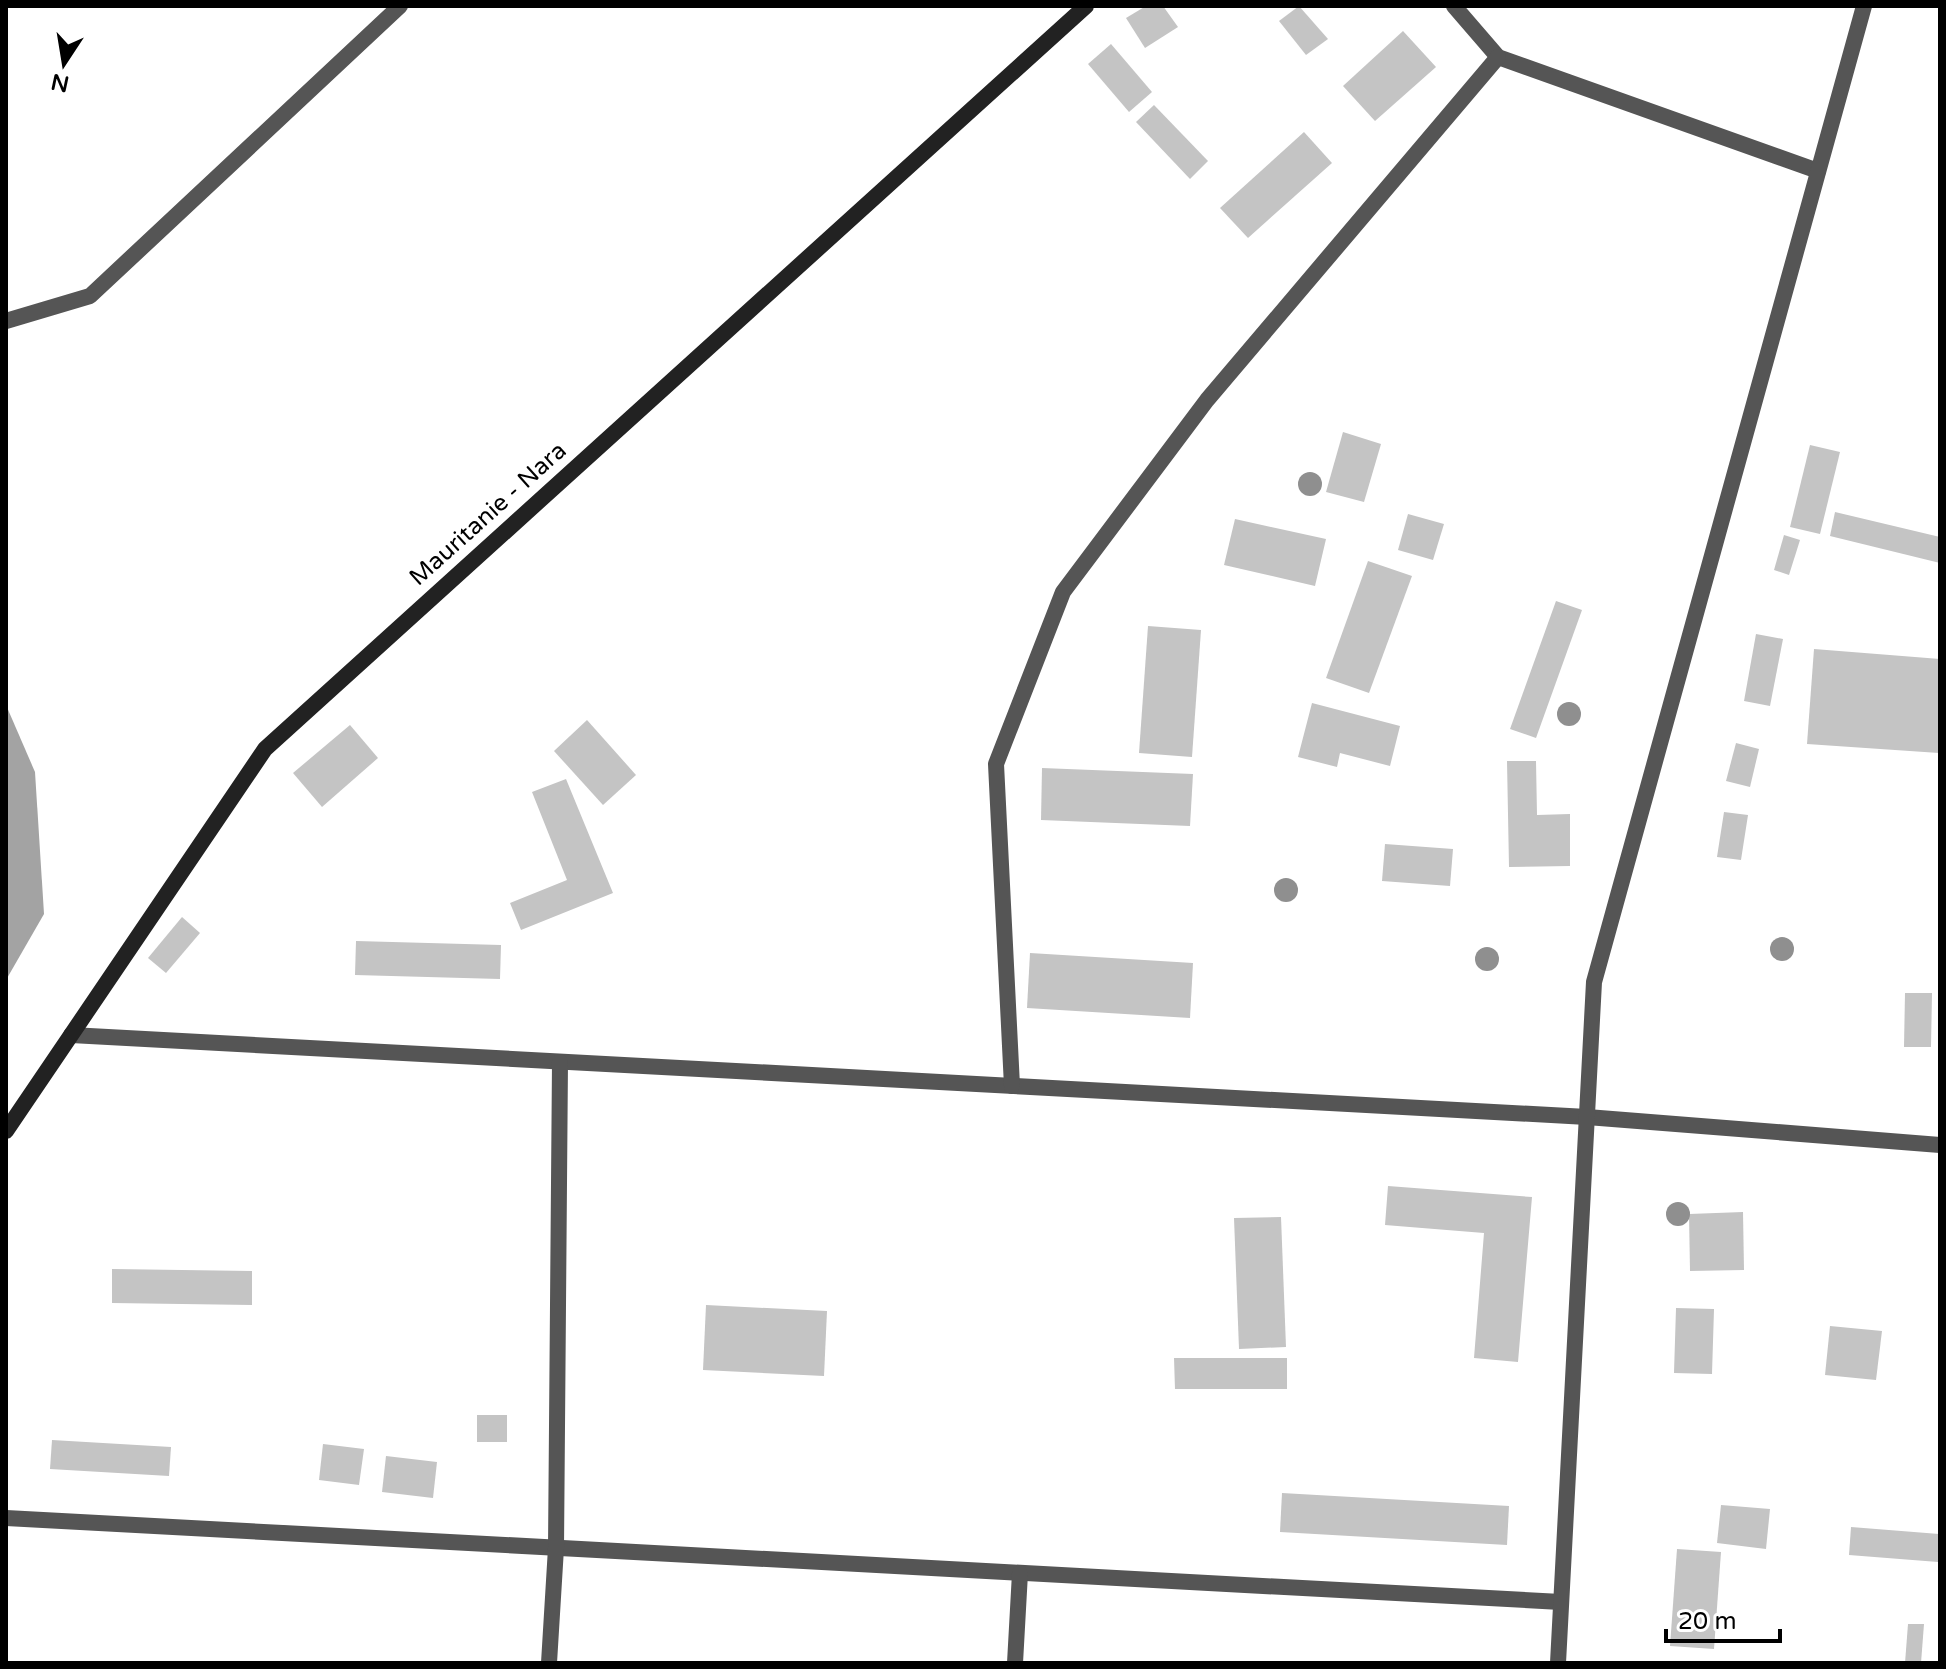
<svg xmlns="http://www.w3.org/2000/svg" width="1946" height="1669" font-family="'Varela Round',sans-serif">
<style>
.water{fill:#a3a3a3}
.building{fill:#c4c4c4}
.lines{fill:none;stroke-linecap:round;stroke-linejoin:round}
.street{stroke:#555;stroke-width:16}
.secondary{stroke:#222;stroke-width:16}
.tree{fill:#8f8f8f}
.labels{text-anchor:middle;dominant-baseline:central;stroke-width:6;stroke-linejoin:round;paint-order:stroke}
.street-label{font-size:24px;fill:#000;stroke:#fff}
</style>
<rect width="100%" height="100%" fill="#fff"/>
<polygon class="water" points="6,705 35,772 44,914 6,980"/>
<g class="building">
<polygon points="1146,6 1163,6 1178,27 1145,48 1126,18"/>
<polygon points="1299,6 1328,39 1306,55 1279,21"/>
<polygon points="1403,31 1436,67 1375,121 1343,86"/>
<polygon points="1111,44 1152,92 1129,112 1088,64"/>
<polygon points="1154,105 1208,161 1190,179 1136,122"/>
<polygon points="1304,132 1332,163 1248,238 1220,208"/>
<polygon points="1343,432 1381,444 1364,502 1326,492"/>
<polygon points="1810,445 1840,452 1820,534 1790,527"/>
<polygon points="1835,512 1940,537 1940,563 1830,536"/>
<polygon points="1408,514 1444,524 1433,560 1398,550"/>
<polygon points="1235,519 1326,539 1315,586 1224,565"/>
<polygon points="1784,535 1800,540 1789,575 1774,570"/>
<polygon points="1368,561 1412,576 1369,693 1326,678"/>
<polygon points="1556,601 1582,610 1536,738 1510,729"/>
<polygon points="1148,626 1201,630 1192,757 1139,753"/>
<polygon points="1756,634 1783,639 1770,706 1744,701"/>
<polygon points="1814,649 1940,659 1939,753 1807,744"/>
<polygon points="1312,703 1400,726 1390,766 1340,753 1337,767 1298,757"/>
<polygon points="587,720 636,775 603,805 554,751"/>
<polygon points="350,725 378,758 322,807 293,773"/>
<polygon points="1736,743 1759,749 1750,787 1726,781"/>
<polygon points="1507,761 1536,761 1537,815 1570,814 1570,866 1509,867"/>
<polygon points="1042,768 1193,774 1190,826 1041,820"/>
<polygon points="566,779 613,893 521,930 510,903 567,880 532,792"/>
<polygon points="1724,812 1748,815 1741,860 1717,857"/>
<polygon points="1385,844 1453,849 1450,886 1382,881"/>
<polygon points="182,917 200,933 166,973 148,958"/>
<polygon points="356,941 501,945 500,979 355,975"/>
<polygon points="1030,953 1193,963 1190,1018 1027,1008"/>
<polygon points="1905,993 1932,993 1931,1047 1904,1047"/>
<polygon points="1388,1186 1532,1197 1518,1362 1474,1358 1484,1233 1385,1225"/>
<polygon points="1743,1212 1744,1270 1690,1271 1689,1214"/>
<polygon points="1281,1217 1286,1347 1239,1349 1234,1218"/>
<polygon points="112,1269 252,1271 252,1305 112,1303"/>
<polygon points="706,1305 827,1311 824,1376 703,1370"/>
<polygon points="1676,1308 1714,1309 1712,1374 1674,1373"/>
<polygon points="1830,1326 1882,1331 1876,1380 1825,1375"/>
<polygon points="1174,1358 1287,1358 1287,1389 1175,1389"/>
<rect x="477" y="1415" width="30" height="27"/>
<polygon points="52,1440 171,1447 169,1476 50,1469"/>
<polygon points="323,1444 364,1449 359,1485 319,1480"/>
<polygon points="386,1456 437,1462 433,1498 382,1492"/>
<polygon points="1282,1493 1509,1506 1507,1545 1280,1532"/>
<polygon points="1721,1505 1770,1509 1766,1549 1717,1543"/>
<polygon points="1851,1527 1939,1534 1938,1562 1849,1555"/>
<polygon points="1677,1549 1721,1552 1714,1649 1670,1646"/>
<polygon points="1908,1624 1924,1624 1921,1663 1905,1663"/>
</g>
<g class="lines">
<g class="street">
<polyline points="1454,6 1498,57 1818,171"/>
<polyline points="6,321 90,296 400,6"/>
<polyline points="71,1035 1587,1117 1940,1145"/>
<polyline points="1012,1086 996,764 1063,592 1207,400 1498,57"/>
<polyline points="6,1518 1561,1602"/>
<polyline points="549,1663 556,1548 560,1062"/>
<polyline points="1015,1663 1020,1573"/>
<polyline points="1558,1663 1594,982 1864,6"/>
</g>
<polyline class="secondary" points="6,1131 265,749 1086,6"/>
</g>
<g class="tree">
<circle cx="1310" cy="484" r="12"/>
<circle cx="1569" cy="714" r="12"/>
<circle cx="1286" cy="890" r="12"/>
<circle cx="1782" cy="949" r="12"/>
<circle cx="1487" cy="959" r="12"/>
<circle cx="1678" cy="1214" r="12"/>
</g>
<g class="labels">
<g class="street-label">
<text transform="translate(488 514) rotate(-42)">Mauritanie - Nara</text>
</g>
</g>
<rect width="1946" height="1669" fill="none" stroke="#000000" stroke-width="16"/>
<g transform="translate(64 64) rotate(192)" stroke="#ffffff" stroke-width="6" paint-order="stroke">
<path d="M0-6L14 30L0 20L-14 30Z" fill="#000000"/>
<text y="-12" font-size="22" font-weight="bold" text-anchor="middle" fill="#000000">N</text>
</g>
<path d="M1666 1629v12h114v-12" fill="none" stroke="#000000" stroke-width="4"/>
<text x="1678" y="1629" font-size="24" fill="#000000" stroke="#ffffff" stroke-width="6" paint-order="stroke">20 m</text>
</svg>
